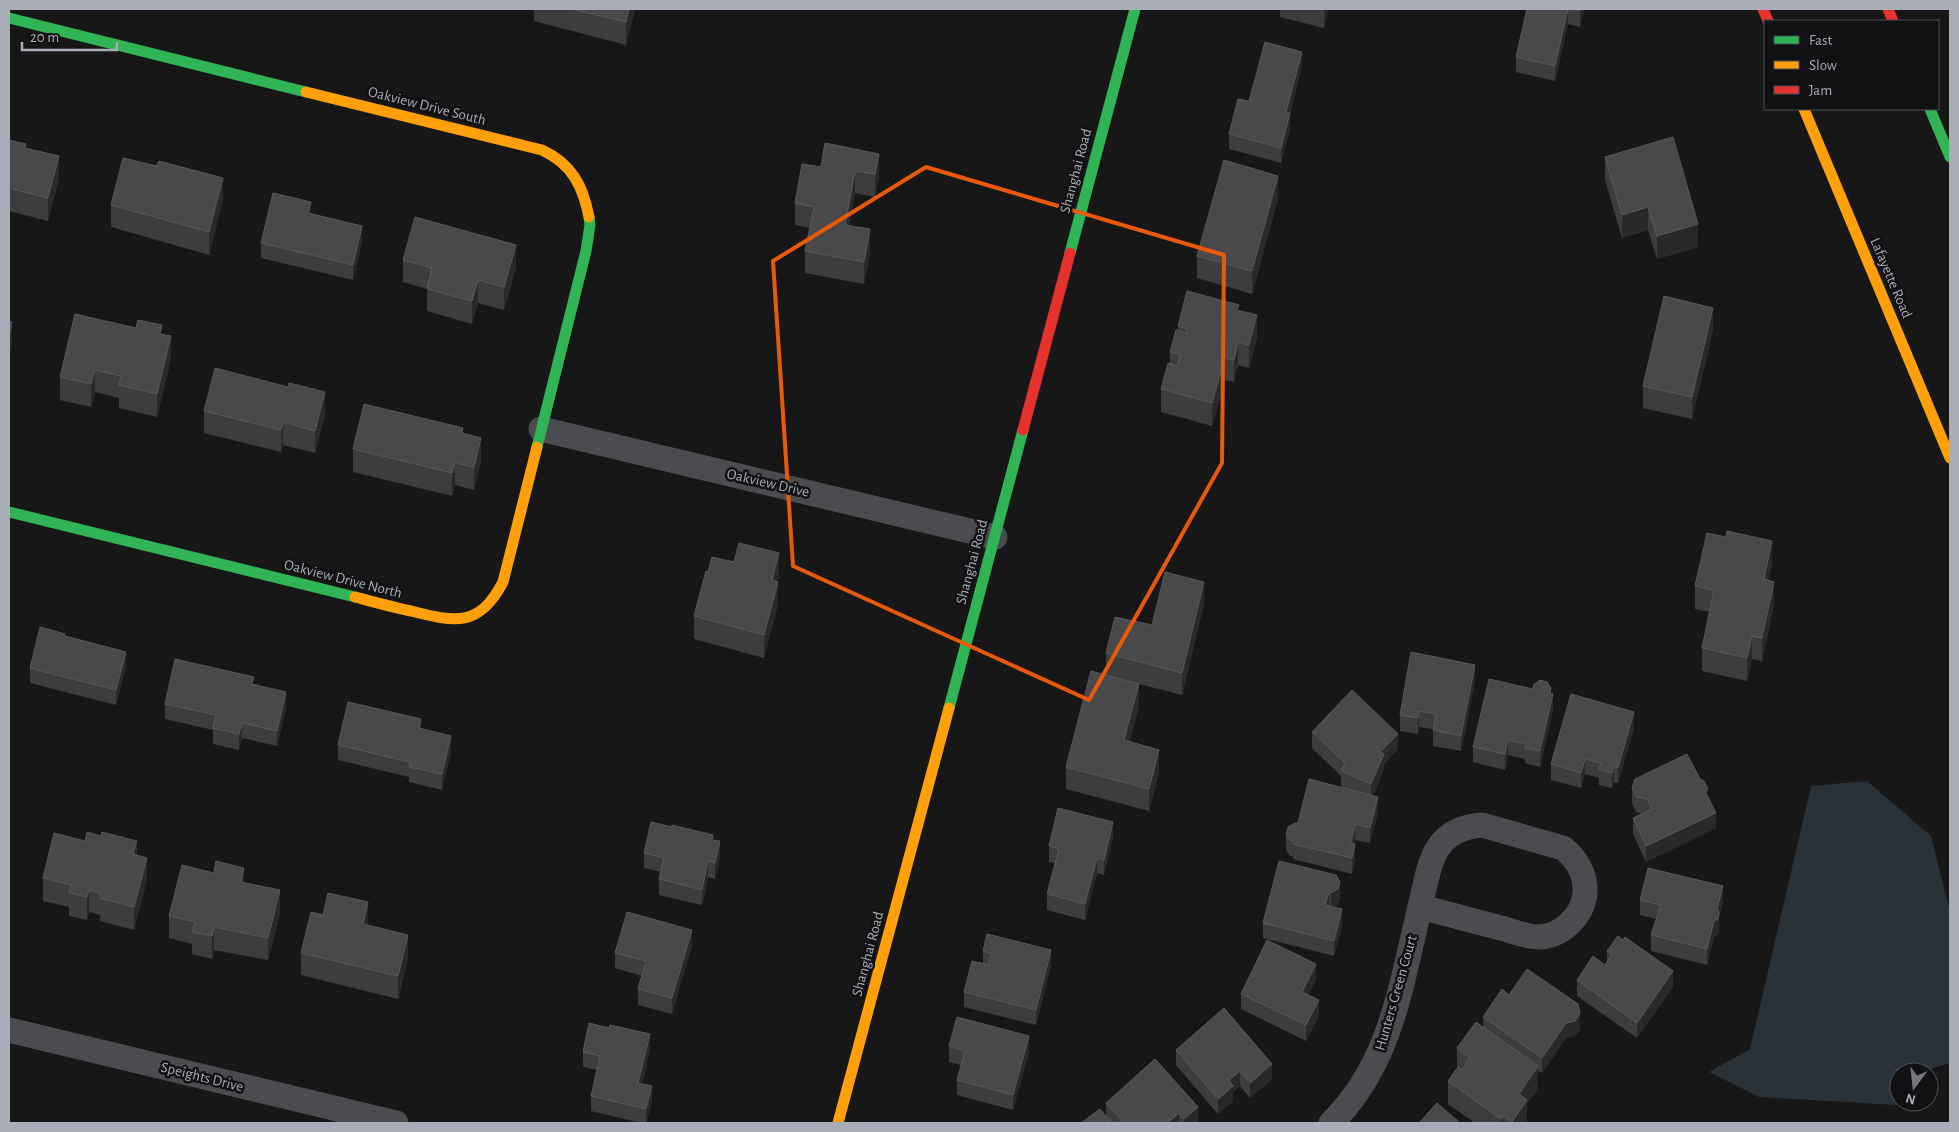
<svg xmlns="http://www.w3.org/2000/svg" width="1959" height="1132" font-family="'Alegreya Sans',sans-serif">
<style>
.water{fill:#2a3239}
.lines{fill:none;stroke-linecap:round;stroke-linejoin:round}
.street{stroke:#4b4c50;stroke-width:25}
.fast{stroke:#30b455;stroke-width:11}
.slow{stroke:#ff9f0a;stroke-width:11}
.jam{stroke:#e5322d;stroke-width:11}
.wall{fill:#3d3d3f}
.shaded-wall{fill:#29292a}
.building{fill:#49494c;stroke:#58595d}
.marked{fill:none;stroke:#e8590c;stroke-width:4;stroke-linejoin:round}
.labels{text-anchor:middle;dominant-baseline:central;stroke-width:5;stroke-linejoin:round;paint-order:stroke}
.street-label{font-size:15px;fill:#a8adb8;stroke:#111113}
</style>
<rect width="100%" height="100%" fill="#171717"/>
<polygon class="water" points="1867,781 1931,836 1950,912 1950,1063 1927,1070 1926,1072 1899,1072 1899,1102 1915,1102 1913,1106 1759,1097 1709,1072 1750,1049 1811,786"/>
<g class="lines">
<g class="street">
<polyline points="541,429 995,537"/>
<path d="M1482,825L1563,848C1577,859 1586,875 1585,893C1583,916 1561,937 1538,937C1528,937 1515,932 1505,929C1477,922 1449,914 1420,907C1430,866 1431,829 1482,825Z"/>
<polyline points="9,1030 396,1123"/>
<path d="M1331,1123C1391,1065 1401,984 1420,907"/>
</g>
<g class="fast">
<polyline points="9,18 306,92"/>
<polyline points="1930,109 1950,157"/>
<polyline points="1070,253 1135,9"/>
<polyline points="537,447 586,251 590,225 589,217"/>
<polyline points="9,512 355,597"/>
<polyline points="949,708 1023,430"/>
</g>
<g class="slow">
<path d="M306,92L542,150C572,164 583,186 589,217"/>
<polyline points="1804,109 1950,458"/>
<path d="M355,597C374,602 392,607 411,611C455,622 479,628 503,582L537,447"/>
<polyline points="838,1123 949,708"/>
</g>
<g class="jam">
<polyline points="1763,9 1768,21"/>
<polyline points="1888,9 1893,21"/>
<polyline points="1023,430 1070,253"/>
</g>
</g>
<g class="wall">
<polygon points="534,9 635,9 626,45 534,21"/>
<polygon points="1280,9 1328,9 1324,28 1280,17"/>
<polygon points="1527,9 1584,9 1580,27 1568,24 1555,81 1516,72 1516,57"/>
<polygon points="1302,67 1290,114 1290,128 1281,163 1229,149 1229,134 1249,101"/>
<polygon points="9,140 26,148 59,178 48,221 9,211"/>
<polygon points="825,143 879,176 875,197 855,193 849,225 870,252 864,284 805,273 805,251 810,228 795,225 795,203 821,167"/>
<polygon points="1605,157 1698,247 1657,259 1648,230 1622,238 1605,180"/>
<polygon points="1278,199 1252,294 1197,278 1197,256"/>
<polygon points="223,200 209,255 111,227 111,205"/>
<polygon points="311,214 362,241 353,280 261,258 261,243"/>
<polygon points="403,260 516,268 504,310 478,303 472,324 427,311 427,289 403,282"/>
<polygon points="1239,311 1257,338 1249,368 1238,365 1234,382 1225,380 1212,426 1161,412 1161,389 1170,364 1170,352 1178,331 1178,326"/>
<polygon points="1713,330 1692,419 1643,408 1643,386"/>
<polygon points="162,334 171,359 157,417 119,408 119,398 95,392 91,407 60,400 60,377"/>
<polygon points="204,411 325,415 315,453 283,445 281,452 204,433"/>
<polygon points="353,449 481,460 474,490 455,485 452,496 353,472"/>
<polygon points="1772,564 1768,580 1774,604 1762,661 1752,659 1747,681 1702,671 1702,648 1710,612 1695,609 1695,586"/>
<polygon points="708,572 779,575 777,581 778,604 764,658 694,639 694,616"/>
<polygon points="1204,604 1182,695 1139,684 1139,707 1129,742 1159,772 1149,811 1066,789 1066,767 1106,675 1106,653 1152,625"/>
<polygon points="65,636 126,667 116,705 30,683 30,668"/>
<polygon points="1475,680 1461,751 1433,746 1433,729 1419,727 1418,734 1400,731 1400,715"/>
<polygon points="254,685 286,708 277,746 242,738 239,750 213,744 213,730 165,719 165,704"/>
<polygon points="1533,689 1551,693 1553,709 1540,767 1525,763 1525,759 1508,755 1505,770 1473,762 1473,747"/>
<polygon points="1634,728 1618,783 1614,782 1612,788 1599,785 1599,778 1585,774 1581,788 1551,780 1551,764"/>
<polygon points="421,729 451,752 442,790 409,782 409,777 338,760 338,745"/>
<polygon points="1312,732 1398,749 1384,764 1384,769 1373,796 1378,812 1370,843 1355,840 1354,844 1355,859 1352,874 1293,859 1293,856 1290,856 1286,850 1286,834 1348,789 1341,787 1341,776 1312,748"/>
<polygon points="1632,788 1708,796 1716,828 1646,862 1633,834 1633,818 1642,814 1636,812 1632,803"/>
<polygon points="1113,837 1104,875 1097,873 1085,920 1047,910 1047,894 1055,863 1049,862 1049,846"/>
<polygon points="713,840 720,857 715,879 708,877 702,905 659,895 659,879 661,872 644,868 644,853"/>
<polygon points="137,855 147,880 134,930 100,921 100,915 89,912 87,920 69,916 69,907 43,901 43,878"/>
<polygon points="1279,861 1340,897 1338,905 1333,907 1342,925 1334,956 1263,938 1263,923"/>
<polygon points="244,882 280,913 268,960 214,950 212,959 192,954 192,944 169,938 169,916"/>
<polygon points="1640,900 1723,902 1719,916 1719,927 1718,935 1714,936 1707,965 1651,951 1651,935 1656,919 1640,915"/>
<polygon points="692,945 672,1014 638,1005 638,989 642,976 615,968 615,953"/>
<polygon points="983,951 1051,966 1036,1025 964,1007 964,992 983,964"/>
<polygon points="1607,951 1673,987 1637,1038 1577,996 1577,980 1605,965 1607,962"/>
<polygon points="301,953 408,958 398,999 301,975"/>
<polygon points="1316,979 1308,995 1319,1016 1306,1041 1241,1009 1241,994"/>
<polygon points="1509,995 1580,1029 1575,1036 1566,1038 1542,1073 1538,1071 1538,1089 1527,1104 1527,1123 1475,1123 1448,1104 1448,1081 1457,1068 1457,1048 1483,1027 1483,1017"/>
<polygon points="949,1046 1029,1052 1013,1110 957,1095 957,1080 961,1065 949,1062"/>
<polygon points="650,1050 642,1084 652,1101 646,1123 641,1123 591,1111 591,1096 597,1070 583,1067 583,1052"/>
<polygon points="1176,1050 1272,1079 1250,1098 1240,1086 1233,1092 1233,1101 1218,1114 1176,1065"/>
<polygon points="1155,1059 1198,1123 1081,1123 1106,1116 1106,1103"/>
</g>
<g class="shaded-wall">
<polygon points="629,9 635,9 626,45 626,22"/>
<polygon points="1324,9 1328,9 1324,28"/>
<polygon points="1568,9 1568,24 1555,81 1555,66"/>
<polygon points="1580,9 1584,9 1580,27"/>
<polygon points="1302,52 1302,67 1290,114 1290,128 1281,163 1281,148 1286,112"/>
<polygon points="879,154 879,176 875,197 875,174"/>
<polygon points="59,156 59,178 48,221 48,198"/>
<polygon points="855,171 855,193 845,247 845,225"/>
<polygon points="1278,176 1278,199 1252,294 1252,271"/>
<polygon points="223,178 223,200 209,255 209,232"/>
<polygon points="311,202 311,218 308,213"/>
<polygon points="1648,207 1648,230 1622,238 1622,215"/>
<polygon points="1698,224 1698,247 1657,259 1657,236"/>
<polygon points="362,226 362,241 353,280 353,265"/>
<polygon points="870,229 870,252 864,284 864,262"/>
<polygon points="516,245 516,268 504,310 504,287"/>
<polygon points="478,280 478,303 472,324 472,301"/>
<polygon points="1713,308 1713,330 1692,419 1692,397"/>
<polygon points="1257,315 1257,338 1249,368 1249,345"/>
<polygon points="12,322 12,344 9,359 9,337"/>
<polygon points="171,336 171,359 157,417 157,394"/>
<polygon points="1238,342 1238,365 1234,382 1234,360"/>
<polygon points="1225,358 1225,380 1212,426 1212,403"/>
<polygon points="95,370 95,392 91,407 91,384"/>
<polygon points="325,392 325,415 315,453 315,431"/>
<polygon points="283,422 283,445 281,452 281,430"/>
<polygon points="481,438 481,460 474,490 474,467"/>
<polygon points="455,463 455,485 452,496 452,473"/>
<polygon points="1772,541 1772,564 1764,602 1764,579"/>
<polygon points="779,553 779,575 772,602 772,580"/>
<polygon points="778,582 778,604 764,658 764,635"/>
<polygon points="1204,582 1204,604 1182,695 1182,673"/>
<polygon points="1774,582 1774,604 1762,661 1762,638"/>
<polygon points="1752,636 1752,659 1747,681 1747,658"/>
<polygon points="126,652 126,667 116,705 116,690"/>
<polygon points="1475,665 1475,680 1461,751 1461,736"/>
<polygon points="1139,684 1139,707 1124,763 1124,740"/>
<polygon points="1551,688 1551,703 1553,694 1553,709 1540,767 1540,751"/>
<polygon points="286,692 286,708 277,746 277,731"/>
<polygon points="1419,711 1419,727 1418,734 1418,718"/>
<polygon points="1634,712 1634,728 1618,783 1618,768"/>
<polygon points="421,719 421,735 419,728"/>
<polygon points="242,723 242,738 239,750 239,734"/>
<polygon points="1398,734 1398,749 1384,764 1384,769 1371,799 1371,784 1380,752"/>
<polygon points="451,736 451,752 442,790 442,774"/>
<polygon points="1508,740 1508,755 1505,770 1505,754"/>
<polygon points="1159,750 1159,772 1149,811 1149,789"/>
<polygon points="1585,759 1585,774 1581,788 1581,773"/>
<polygon points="1614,766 1614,782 1612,788 1612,773"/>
<polygon points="1378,797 1378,812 1370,843 1370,828"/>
<polygon points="1716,813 1716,828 1646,862 1646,846"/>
<polygon points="1113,822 1113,837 1104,875 1104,860"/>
<polygon points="1355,824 1355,840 1351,858 1351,843"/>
<polygon points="137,841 137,864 133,854"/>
<polygon points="720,841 720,857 715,879 715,863"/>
<polygon points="1355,844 1355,859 1352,874 1352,858"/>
<polygon points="147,858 147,880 134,930 134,907"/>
<polygon points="1097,858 1097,873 1085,920 1085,904"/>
<polygon points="708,861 708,877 702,905 702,890"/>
<polygon points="244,868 244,891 241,882"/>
<polygon points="1340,882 1340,897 1338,905 1331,909 1331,893"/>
<polygon points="1723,886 1723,902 1719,916 1719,927 1718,935 1714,936 1707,965 1707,949"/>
<polygon points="89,890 89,912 87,920 87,897"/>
<polygon points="280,890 280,913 268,960 268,938"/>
<polygon points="1329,893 1329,908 1325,905"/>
<polygon points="368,902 368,925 363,947 363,924"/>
<polygon points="1342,909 1342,925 1334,956 1334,941"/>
<polygon points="214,927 214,950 212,959 212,936"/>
<polygon points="692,930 692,945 672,1014 672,998"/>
<polygon points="408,935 408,958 398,999 398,976"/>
<polygon points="1051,950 1051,966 1036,1025 1036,1010"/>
<polygon points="1316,964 1316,979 1302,1007 1302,992"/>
<polygon points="1673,971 1673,987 1637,1038 1637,1023"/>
<polygon points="1319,1000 1319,1016 1306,1041 1306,1025"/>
<polygon points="1580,1013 1580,1029 1575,1036 1566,1038 1542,1073 1542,1058 1566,1023"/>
<polygon points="650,1034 650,1050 638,1098 638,1083"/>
<polygon points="1029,1036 1029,1052 1013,1110 1013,1095"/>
<polygon points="1272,1064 1272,1079 1250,1098 1250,1083"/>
<polygon points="1538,1066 1538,1089 1527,1104 1527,1123 1512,1123 1519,1094"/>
<polygon points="1240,1071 1240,1086 1233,1092 1233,1101 1218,1114 1218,1099 1229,1080"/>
<polygon points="652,1086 652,1101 646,1123 646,1109"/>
<polygon points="1198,1107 1198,1123 1184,1123 1184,1119"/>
<polygon points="1179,1113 1179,1123 1167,1123"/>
<polygon points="1503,1116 1503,1123 1501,1123 1501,1119"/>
</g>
<g class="building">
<polygon points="572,9 629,9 626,22"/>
<polygon points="1527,9 1568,9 1555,66 1516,57"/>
<polygon points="1568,9 1580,9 1580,11"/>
<polygon points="1265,42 1302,52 1286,112 1290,113 1281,148 1229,134 1238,99 1249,101"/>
<polygon points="1673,137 1698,224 1657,236 1648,207 1622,215 1605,157"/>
<polygon points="9,140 26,144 25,148 59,156 48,198 9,188"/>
<polygon points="825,143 879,154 875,174 855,171 845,225 870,229 864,262 805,251 814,207 795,203 802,164 821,167"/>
<polygon points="123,158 157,166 159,161 223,178 209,232 111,205"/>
<polygon points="1224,160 1278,176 1252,271 1197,256"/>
<polygon points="273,193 311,202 308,213 362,226 353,265 261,243"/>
<polygon points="415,217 516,245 504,287 478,280 472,301 427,289 432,268 403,260"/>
<polygon points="1187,291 1239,305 1237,310 1257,315 1249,345 1238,342 1234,360 1225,358 1212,403 1161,389 1168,363 1177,366 1180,355 1170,352 1176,330 1186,333 1187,329 1178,326"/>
<polygon points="1664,296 1713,308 1692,397 1643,386"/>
<polygon points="75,314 136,328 138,320 162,325 160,334 171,336 157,394 119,385 121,376 95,370 91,384 60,377"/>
<polygon points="9,321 12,322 9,337"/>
<polygon points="215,368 288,387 289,383 325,392 315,431 283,422 281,430 204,411"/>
<polygon points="364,404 463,428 462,433 481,438 474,467 455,463 452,473 353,449"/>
<polygon points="1727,531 1772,541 1764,579 1774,582 1762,638 1752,636 1747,658 1702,648 1714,590 1695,586 1707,533 1726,537"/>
<polygon points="739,543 779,553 772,580 778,582 764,635 694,616 706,571 708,572 712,557 734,562"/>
<polygon points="1165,572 1204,582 1182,673 1106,653 1115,617 1152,625"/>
<polygon points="40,627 65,634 65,636 126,652 116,690 30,668"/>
<polygon points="1411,652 1475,665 1461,736 1433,730 1436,714 1419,711 1418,718 1400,715"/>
<polygon points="175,659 254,677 252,684 286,692 277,731 242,723 239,734 213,728 216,715 165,704"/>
<polygon points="1091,671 1139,684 1124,740 1159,750 1149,789 1066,767"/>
<polygon points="1489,679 1533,689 1534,684 1540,680 1547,682 1551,688 1550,693 1553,694 1540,751 1525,748 1526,744 1508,740 1505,754 1473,747"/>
<polygon points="1352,690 1398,734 1380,752 1384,754 1371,784 1341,771 1345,763 1312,732"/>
<polygon points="1571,694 1634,712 1618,768 1614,766 1612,773 1599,769 1601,763 1585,759 1581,773 1551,764"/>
<polygon points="348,702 421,719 419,728 451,736 442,774 409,767 410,762 338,745"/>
<polygon points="1687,754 1700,779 1704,781 1708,789 1706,793 1716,813 1646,846 1633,818 1652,809 1647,799 1636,797 1632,788 1635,779"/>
<polygon points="1309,779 1378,797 1370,828 1355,824 1351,843 1355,844 1352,858 1293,844 1294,841 1290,840 1286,834 1288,827 1295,823 1298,823"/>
<polygon points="1058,808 1113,822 1104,860 1097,858 1085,904 1047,894 1059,849 1049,846"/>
<polygon points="651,822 672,827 672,825 713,835 712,840 720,841 715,863 708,861 702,890 659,879 664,858 644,853"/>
<polygon points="87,832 101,836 102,832 137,841 133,854 147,858 134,907 100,898 101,893 89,890 87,897 69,893 71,885 43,878 54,833 85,841"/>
<polygon points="216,861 244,868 241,882 280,890 268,938 214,927 212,936 192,932 195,922 169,916 182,865 214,873"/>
<polygon points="1279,861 1336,875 1340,882 1338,889 1331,893 1329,893 1325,905 1342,909 1334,941 1263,923"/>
<polygon points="1648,868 1723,886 1717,909 1719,912 1718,919 1714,921 1707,949 1651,935 1661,905 1640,900"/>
<polygon points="328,893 368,902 363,924 408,935 398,976 301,953 311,912 323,915"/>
<polygon points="627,912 692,930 672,998 638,989 646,961 615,953"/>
<polygon points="987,934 1051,950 1036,1010 964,992 972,961 989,965 991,953 983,951"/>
<polygon points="1618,936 1623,940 1625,937 1673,971 1637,1023 1577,980 1593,956 1605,965 1612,954 1607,951"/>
<polygon points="1267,940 1316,964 1302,992 1319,1000 1306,1025 1241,994"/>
<polygon points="1527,969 1578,1004 1580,1013 1575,1021 1566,1023 1542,1058 1483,1017 1502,989 1509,995"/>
<polygon points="1224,1008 1272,1064 1250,1083 1240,1071 1229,1080 1233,1086 1218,1099 1176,1050"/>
<polygon points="957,1017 1029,1036 1013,1095 957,1080 965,1051 949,1046"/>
<polygon points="1476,1022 1538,1066 1519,1094 1527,1100 1512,1122 1503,1116 1501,1119 1448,1081 1458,1067 1462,1070 1470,1058 1457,1048"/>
<polygon points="589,1023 609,1028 610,1025 650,1034 638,1083 652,1086 646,1109 591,1096 600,1056 583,1052"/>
<polygon points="1155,1059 1198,1107 1184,1119 1179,1113 1167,1123 1124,1123 1106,1103"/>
<polygon points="1437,1103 1460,1123 1419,1123"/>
<polygon points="1100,1109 1111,1123 1081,1123"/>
</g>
<path class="marked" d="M926,167L1224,255L1222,463L1089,700L793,566L773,261Z"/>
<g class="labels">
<g class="street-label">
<text transform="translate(427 106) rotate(14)">Oakview Drive South</text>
<text transform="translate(1076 171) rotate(-75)">Shanghai Road</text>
<text transform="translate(1891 278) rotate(67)">Lafayette Road</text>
<text transform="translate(768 483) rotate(13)">Oakview Drive</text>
<text transform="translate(972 562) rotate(-75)">Shanghai Road</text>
<text transform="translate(343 579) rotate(14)">Oakview Drive North</text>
<text transform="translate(868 954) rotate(-75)">Shanghai Road</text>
<text transform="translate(1396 993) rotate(-74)">Hunters Green Court</text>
<text transform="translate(202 1077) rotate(14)">Speights Drive</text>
</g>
</g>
<rect width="1959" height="1132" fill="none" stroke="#a8adb8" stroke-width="20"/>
<rect x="1764" y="20" width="175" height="90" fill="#111113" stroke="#4d4f55"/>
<rect x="1774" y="36" width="25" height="8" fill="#30b455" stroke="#4d4f55"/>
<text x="1809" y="45" font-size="15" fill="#a8adb8">Fast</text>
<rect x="1774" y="61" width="25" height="8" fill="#ff9f0a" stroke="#4d4f55"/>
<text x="1809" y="70" font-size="15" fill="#a8adb8">Slow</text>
<rect x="1774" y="86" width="25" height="8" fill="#e5322d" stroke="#4d4f55"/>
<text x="1809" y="95" font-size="15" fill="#a8adb8">Jam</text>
<g transform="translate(1914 1087) rotate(195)"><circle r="24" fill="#111113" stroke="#4d4f55"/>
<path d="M0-4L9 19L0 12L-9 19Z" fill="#757880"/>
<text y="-8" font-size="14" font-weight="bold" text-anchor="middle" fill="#a8adb8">N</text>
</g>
<path d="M22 42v8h95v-8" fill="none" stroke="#a8adb8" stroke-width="2.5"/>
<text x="30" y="42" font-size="15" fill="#a8adb8" stroke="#111113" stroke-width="4" paint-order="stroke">20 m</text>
</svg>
